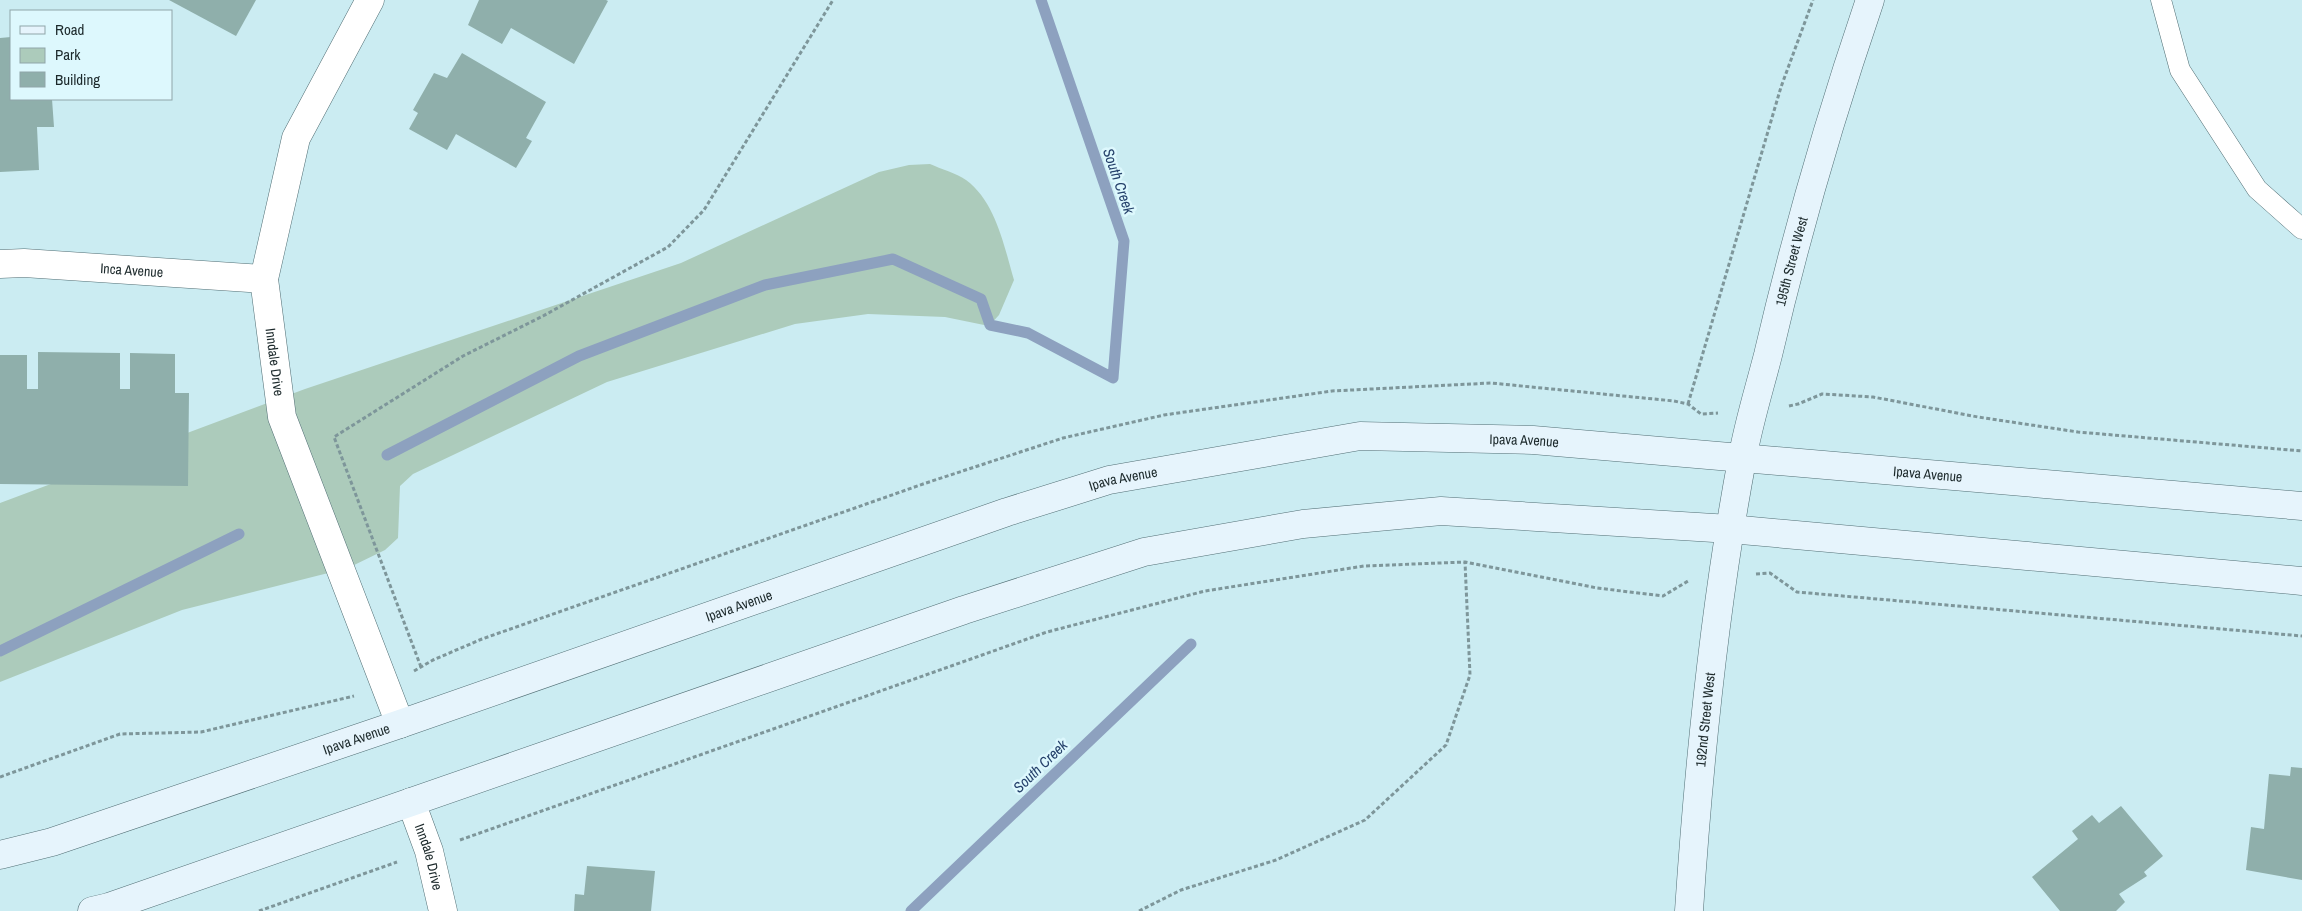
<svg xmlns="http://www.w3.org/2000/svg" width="2302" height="911" font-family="'Archivo Narrow',sans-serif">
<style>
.green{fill:#accbbb}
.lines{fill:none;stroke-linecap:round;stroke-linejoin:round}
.stream{stroke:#8da1bf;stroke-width:11}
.building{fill:#8fafab}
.lane-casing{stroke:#526f75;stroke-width:21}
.street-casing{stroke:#526f75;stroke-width:29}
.secondary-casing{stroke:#526f75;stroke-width:29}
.path{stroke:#7e969a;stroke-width:3;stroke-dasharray:4 2.5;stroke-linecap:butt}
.lane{stroke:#fff;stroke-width:20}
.street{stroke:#fff;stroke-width:28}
.secondary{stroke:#e6f4fc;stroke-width:28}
.labels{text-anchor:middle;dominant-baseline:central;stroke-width:5;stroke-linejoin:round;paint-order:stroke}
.street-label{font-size:14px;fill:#1c292b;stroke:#ddf8fd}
.water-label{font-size:15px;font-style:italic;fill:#26426c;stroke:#ddf8fd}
</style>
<rect width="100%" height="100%" fill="#cbecf2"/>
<path class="green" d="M930,164C941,169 956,173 966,180C996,202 1004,246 1014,280L999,315L989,326L945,317L868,314L795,324L607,382L413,474L400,486L398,538L385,550L348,568L182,610L0,682V503L305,389L681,263L879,172L909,165Z"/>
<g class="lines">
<g class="stream">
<polyline points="387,455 579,356 765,285 893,259 981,299 990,325 1028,333 1113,378 1124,241 1041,0"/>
<polyline points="0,651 239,534"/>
<polyline points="911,911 1191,644"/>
</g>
</g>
<g class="building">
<polygon points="169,0 256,0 236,36"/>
<polygon points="479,0 606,0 608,1 574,64 511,28 502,44 468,25"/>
<polygon points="11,37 11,99 52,99 54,127 37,127 39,170 0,172 0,38"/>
<polygon points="462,53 546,102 526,138 532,141 516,168 456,134 447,150 409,129 418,113 413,110 434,73 447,78"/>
<polygon points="38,352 120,353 120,389 130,389 130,353 175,354 175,393 189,393 188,486 0,484 0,355 27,355 27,389 38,389"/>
<polygon points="2291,767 2302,768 2302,880 2246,870 2251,827 2264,829 2269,774 2290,776"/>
<polygon points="2121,806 2163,856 2144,872 2147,876 2119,894 2125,902 2116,911 2060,911 2032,877 2078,839 2072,831 2092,815 2099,823"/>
<polygon points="587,866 655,871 651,911 574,911 575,894 584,895"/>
</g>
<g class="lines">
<g class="lane-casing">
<polyline id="lane" points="2161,0 2180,70 2257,189 2302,229"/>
</g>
<g class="street-casing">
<g id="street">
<path id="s1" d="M370,0L296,138L264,279L282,417L400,724"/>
<path id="s2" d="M0,264L24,263L264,279"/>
<path id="s3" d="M411,802L429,851L443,911"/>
</g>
</g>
<g class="secondary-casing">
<g id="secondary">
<path id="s4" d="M0,855L52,842L400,724L1007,512L1109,480L1360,436L1533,440L2302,506"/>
<polyline points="92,911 109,907 964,610 1144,552 1303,524 1441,511 1457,512 1730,529 2302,581"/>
<path id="s5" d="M1689,911C1699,760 1714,609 1742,460C1748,425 1759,390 1768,355C1796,235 1830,117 1870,0"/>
</g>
</g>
<g class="path">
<polyline points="1688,404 1781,87 1813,0"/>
<polyline points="1789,406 1798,404 1822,394 1873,397 1978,417 2078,432 2302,451"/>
<polyline points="1756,574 1770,573 1797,592 2302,636"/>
<polyline points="421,667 334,437 463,356 543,316 668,247 704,210 833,0"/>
<polyline points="414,671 433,660 482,639 926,483 1063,438 1164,415 1332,391 1491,383 1674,401 1688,404 1701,414 1718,413"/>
<polyline points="0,777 120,734 201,732 354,696"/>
<polyline points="460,840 1047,632 1205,591 1364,566 1465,562 1597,588 1663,596 1688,581"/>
<polyline points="259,911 397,862"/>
<polyline points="1139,911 1181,890 1276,860 1365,820 1446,745 1470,675 1465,562"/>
</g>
<use href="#lane" class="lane"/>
<use href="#street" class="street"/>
<use href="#secondary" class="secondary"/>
</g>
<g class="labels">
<g class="street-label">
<text stroke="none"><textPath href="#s5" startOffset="659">195th Street West</textPath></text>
<text stroke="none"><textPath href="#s2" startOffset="132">Inca Avenue</textPath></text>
<text stroke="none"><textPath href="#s1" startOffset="385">Inndale Drive</textPath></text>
<text stroke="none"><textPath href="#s4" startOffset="1590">Ipava Avenue</textPath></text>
<text stroke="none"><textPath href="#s4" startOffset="1995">Ipava Avenue</textPath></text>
<text stroke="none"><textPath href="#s4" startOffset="1185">Ipava Avenue</textPath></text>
<text stroke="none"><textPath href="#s4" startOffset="780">Ipava Avenue</textPath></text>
<text stroke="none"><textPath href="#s5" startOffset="192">192nd Street West</textPath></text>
<text stroke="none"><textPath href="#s4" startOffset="375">Ipava Avenue</textPath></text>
<text stroke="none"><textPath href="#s3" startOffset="58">Inndale Drive</textPath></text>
</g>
<g class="water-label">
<text transform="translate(1119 181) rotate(71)">South Creek</text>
<text transform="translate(1040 766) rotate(-44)">South Creek</text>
</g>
</g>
<rect x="10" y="10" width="162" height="90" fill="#ddf8fd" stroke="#90a5a9"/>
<rect x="20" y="26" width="25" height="8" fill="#e6f4fc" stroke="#90a5a9"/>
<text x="55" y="35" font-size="15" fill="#1c292b">Road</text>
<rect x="20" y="48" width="25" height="15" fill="#accbbb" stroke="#90a5a9"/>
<text x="55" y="60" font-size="15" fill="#1c292b">Park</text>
<rect x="20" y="72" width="25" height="15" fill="#8fafab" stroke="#90a5a9"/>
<text x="55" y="85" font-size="15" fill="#1c292b">Building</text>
</svg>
